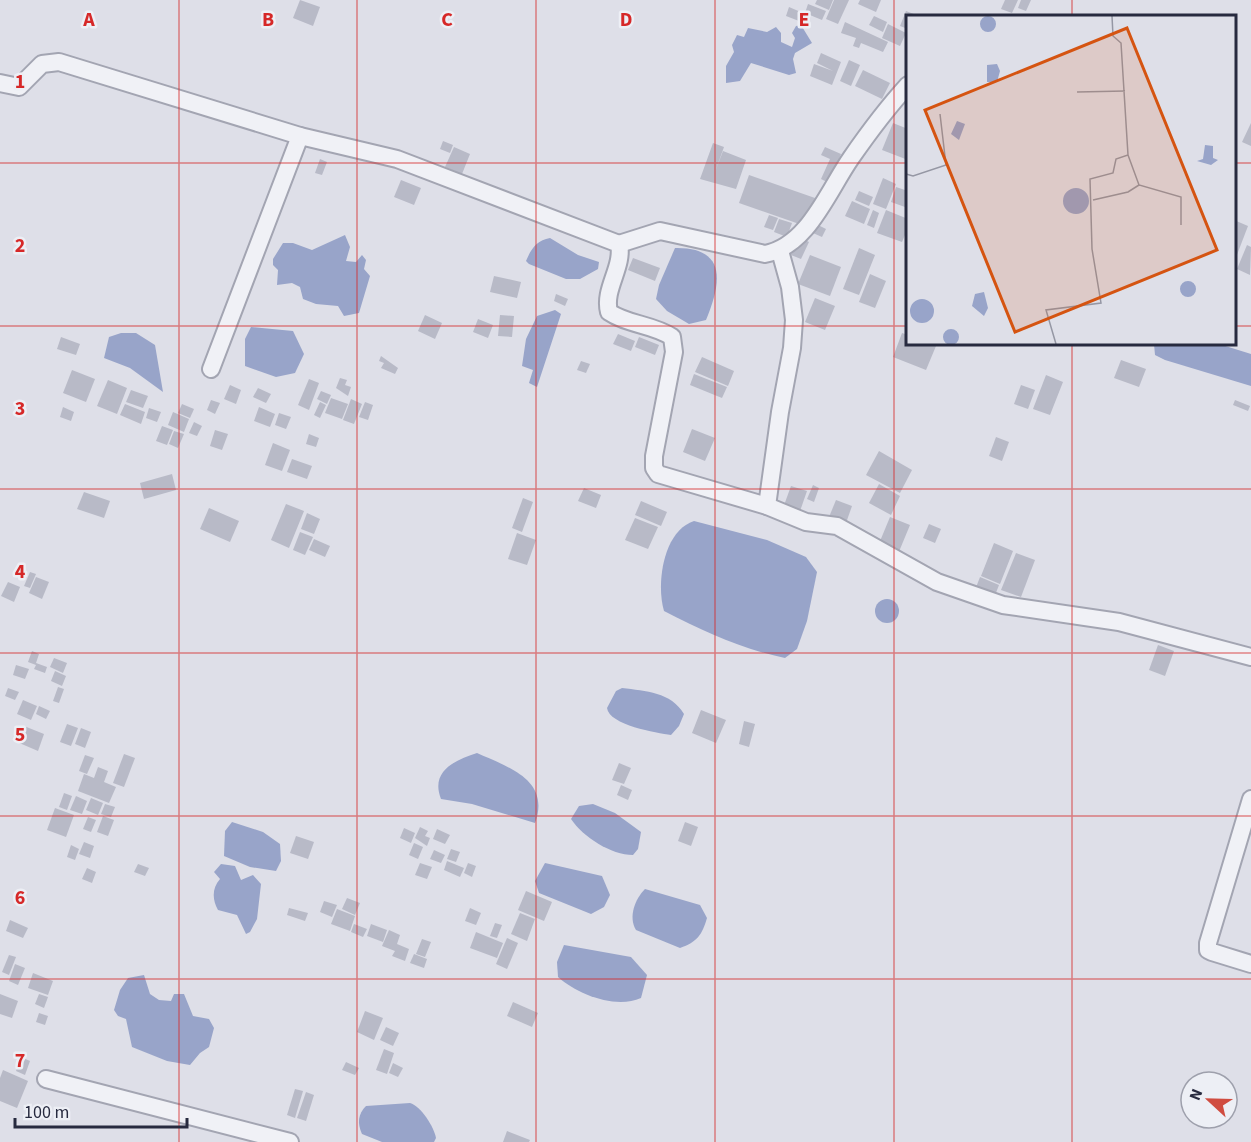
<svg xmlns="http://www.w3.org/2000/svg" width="1251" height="1142" font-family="'Source Sans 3',sans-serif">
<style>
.water{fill:#98a4c9}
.building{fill:#b8bac7}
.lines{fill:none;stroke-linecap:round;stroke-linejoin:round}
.minor-casing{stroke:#a3a5b2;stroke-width:20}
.minor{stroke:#f0f1f6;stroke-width:16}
.grid{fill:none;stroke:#d62828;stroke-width:1.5;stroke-opacity:0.55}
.inset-road{fill:none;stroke:#9597a4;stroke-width:1.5}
.view{fill:#d55411;fill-opacity:0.15;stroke:#d55411;stroke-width:3}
.inset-edge{fill:none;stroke:#272a3f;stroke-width:3}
.grid-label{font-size:20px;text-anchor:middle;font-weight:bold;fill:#d62828;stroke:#edeff5;stroke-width:5;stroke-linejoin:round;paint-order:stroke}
</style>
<rect width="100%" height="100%" fill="#dedfe8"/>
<g class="water">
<polygon points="801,25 812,43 795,53 793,59 796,73 789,75 751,63 740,81 726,83 726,66 734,52 732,45 737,35 744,37 748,28 767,32 776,27 781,33 781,42 792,47 795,38 792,33 796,26"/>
<polygon points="345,235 350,247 346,261 356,262 362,255 366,260 364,269 370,276 359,313 344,316 338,306 316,304 303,299 300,287 292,283 277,285 278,270 273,265 273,259 283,243 293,243 312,250"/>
<path d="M550,238L578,255L599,262L598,269L580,279H566L529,264L526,261C531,249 537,240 550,238Z"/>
<path d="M675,248C728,247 721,284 706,320L689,324L667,311L656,299L659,285Z"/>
<polygon points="555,310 561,314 537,387 529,383 533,370 522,366 526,339 537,316"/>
<polygon points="251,327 293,331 304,354 295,373 276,377 245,366 245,339"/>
<polygon points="121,333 136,333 155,345 163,392 130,368 104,358 109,337"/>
<polygon points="1154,344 1219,344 1251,354 1251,386 1165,360 1155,355"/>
<path d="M694,521L767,540L806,557L817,572L807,621L797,649L785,658C741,649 703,631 664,611C656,584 663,531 694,521Z"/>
<circle cx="887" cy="611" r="12"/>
<path d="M622,688C646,691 671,692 684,714L679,726L671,735C657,733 609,725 607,708L616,691Z"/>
<path d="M477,753C508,767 551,780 535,823L472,804L441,799C430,771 455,760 477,753Z"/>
<path d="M593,804L615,813L641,832L638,849L633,855C611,855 583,837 571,819L579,806Z"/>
<polygon points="232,822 263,832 280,844 281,861 276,871 250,867 224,856 225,831"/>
<polygon points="545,863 602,876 610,895 604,907 591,914 539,893 535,881"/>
<path d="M221,864L235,866L241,880L253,875L261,884L257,919L250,932L246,934L237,915L218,910C212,899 212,888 220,879L214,872Z"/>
<path d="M645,889L700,905L707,918C702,935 697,942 680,948L636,930C628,917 635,899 645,889Z"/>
<path d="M564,945L631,957L647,975L641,998C616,1009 578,995 558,977L557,962Z"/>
<polygon points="144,975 150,994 159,1000 171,1001 174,994 184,994 193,1016 209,1019 214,1028 209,1047 200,1053 190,1065 167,1061 132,1047 126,1019 118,1016 114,1010 120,990 128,978"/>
<path d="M410,1103C421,1106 434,1127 436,1138L434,1142H382L362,1134C357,1123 358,1114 366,1106Z"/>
</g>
<g class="building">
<polygon points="300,0 320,7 313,26 293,18"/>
<polygon points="817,0 833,0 829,10 815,4"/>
<polygon points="834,0 849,0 838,24 826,19"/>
<polygon points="860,0 881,0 876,12 858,4"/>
<polygon points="1005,0 1018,0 1012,13 1001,9"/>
<polygon points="1021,0 1031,0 1026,11 1018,8"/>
<polygon points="808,4 826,11 822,20 805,13"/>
<polygon points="789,7 803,13 799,21 786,16"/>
<polygon points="906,11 919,16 908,16 908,29 900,26"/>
<polygon points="874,16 887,22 883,32 869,25"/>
<polygon points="845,22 888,42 883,52 861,43 859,48 853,46 856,38 841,33"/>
<polygon points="888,24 906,33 900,46 882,38"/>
<polygon points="821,53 841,62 832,85 810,76 814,64 833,71 817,63"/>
<polygon points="849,60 860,65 851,86 840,81"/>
<polygon points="863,70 890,83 882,99 855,86"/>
<polygon points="893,123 908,129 908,160 882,150"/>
<polygon points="1251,123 1251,146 1242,142"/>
<polygon points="443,141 453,145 450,153 440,149"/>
<polygon points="713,143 724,147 715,172 723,151 746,160 736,189 700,179"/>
<polygon points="454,147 470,154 462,174 445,167"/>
<polygon points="825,147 841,154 829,183 821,179 830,159 821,155"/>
<polygon points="320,159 327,162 322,175 315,173"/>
<polygon points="749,175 815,198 805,226 739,203"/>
<polygon points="883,178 896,184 886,209 873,204"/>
<polygon points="401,180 421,188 414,205 394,197"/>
<polygon points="896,187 908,191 905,207 891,202"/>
<polygon points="859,191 873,197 869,206 855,200"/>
<polygon points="852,201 870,209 864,224 845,216"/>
<polygon points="873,210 879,213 874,228 867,225"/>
<polygon points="886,210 908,219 908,228 902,242 877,233"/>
<polygon points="769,215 778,218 773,230 764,227"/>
<polygon points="779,219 792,223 787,237 774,232"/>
<polygon points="1234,220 1248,226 1235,260 1234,260"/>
<polygon points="816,224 826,229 822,237 813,233"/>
<polygon points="799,237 809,242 801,259 791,255"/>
<polygon points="1247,245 1251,247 1250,275 1237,269"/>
<polygon points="859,248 875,255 859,295 843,289"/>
<polygon points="810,255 841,267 830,296 798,284"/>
<polygon points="633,258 660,268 655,281 628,270"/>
<polygon points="870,274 886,281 875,308 859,302"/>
<polygon points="494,276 521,282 517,298 490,292"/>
<polygon points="556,294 568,299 565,306 554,301"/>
<polygon points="815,298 835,306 825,330 805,322"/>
<polygon points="425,315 442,323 435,339 418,331"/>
<polygon points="500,315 514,316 512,337 498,336"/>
<polygon points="478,319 493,325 488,338 473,332"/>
<polygon points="902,333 908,335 908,344 936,346 926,370 893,357"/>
<polygon points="618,334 635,341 631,351 613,344"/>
<polygon points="61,337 80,344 76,355 57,349"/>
<polygon points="639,337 659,345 655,355 635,347"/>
<polygon points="381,356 398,368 395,374 381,368 384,363 379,361"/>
<polygon points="702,357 734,371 728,386 695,372"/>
<polygon points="1121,360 1146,369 1139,387 1114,378"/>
<polygon points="581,361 590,364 586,373 577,370"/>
<polygon points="72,370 95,379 86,402 63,393"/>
<polygon points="694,374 727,387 722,398 690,385"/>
<polygon points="1046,375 1063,382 1050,415 1033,409"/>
<polygon points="340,378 347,380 345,385 351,387 348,396 336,388"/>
<polygon points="309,379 319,383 309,410 298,405"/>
<polygon points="108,380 127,388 117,414 97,406"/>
<polygon points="230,385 241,390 236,404 224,399"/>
<polygon points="1021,385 1035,390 1028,409 1014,404"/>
<polygon points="258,388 271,394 266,403 253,397"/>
<polygon points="131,390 148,396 143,408 126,402"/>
<polygon points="321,391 331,395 327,404 317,399"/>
<polygon points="331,398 348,404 342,419 325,413"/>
<polygon points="351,399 362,404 354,424 343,420"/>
<polygon points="211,400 220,403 215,414 207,410"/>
<polygon points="1235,400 1250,406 1248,411 1233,405"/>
<polygon points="320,402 326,405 320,418 314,415"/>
<polygon points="365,402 373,405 368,420 359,417"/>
<polygon points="125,404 145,412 141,424 120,415"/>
<polygon points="182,404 194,409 190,418 178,413"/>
<polygon points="63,407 74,412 71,421 60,417"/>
<polygon points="259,407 275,414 270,427 254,421"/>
<polygon points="149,408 161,412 157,422 146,418"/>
<polygon points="173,412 189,419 184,432 168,425"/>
<polygon points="279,413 291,417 286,429 275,425"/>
<polygon points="194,422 202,426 197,436 189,433"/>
<polygon points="162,426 173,430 167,445 156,441"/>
<polygon points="692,429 715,438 705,461 683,452"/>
<polygon points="215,430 228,434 222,450 210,446"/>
<polygon points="174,431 184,434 178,448 169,444"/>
<polygon points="309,434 319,438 316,447 306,444"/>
<polygon points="996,437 1009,442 1002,461 989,456"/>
<polygon points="273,443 290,450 282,471 265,465"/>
<polygon points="879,451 912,470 900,493 866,475"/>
<polygon points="292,459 312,466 307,479 287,472"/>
<polygon points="172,474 176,490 144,499 140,483"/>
<polygon points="879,484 900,496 891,515 869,503"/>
<polygon points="813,485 819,488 814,502 807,499"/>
<polygon points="791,486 807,491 799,514 783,508"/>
<polygon points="584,488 601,495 596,508 578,501"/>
<polygon points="84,492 110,501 104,518 77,509"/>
<polygon points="523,498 533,502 522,532 512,528"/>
<polygon points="836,500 852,506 846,523 829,517"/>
<polygon points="641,501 667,512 661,526 635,515"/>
<polygon points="286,504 304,511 289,548 271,540"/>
<polygon points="209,508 239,521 230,542 200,529"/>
<polygon points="307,513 320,519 314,534 301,529"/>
<polygon points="890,517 910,525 898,554 878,546"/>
<polygon points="635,518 658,527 648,549 625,540"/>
<polygon points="929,524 941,529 935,543 923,538"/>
<polygon points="300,532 313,537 305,555 293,550"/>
<polygon points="517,533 536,540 527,565 508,559"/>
<polygon points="314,539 330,546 325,557 309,550"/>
<polygon points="994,543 1013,551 1000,584 981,576"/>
<polygon points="1016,553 1035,560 1021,597 1001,590"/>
<polygon points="30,572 36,574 30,588 24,586"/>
<polygon points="36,577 49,582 42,599 29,593"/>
<polygon points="980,577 999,585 994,598 975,590"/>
<polygon points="8,582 20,587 14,602 1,596"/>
<polygon points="1158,645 1174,651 1165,676 1149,670"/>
<polygon points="32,651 39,654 36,663 47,667 45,673 34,669 36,665 28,662"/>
<polygon points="54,658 67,663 63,673 50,667"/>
<polygon points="16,665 29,669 25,679 13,675"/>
<polygon points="55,671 66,676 62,686 51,681"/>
<polygon points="58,687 64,689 59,703 53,701"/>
<polygon points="8,688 19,692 15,700 5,696"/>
<polygon points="23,700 37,706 31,720 17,714"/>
<polygon points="39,706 50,711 46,719 36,714"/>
<polygon points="701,710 726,720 716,743 692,733"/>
<polygon points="744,721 755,724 749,747 739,744"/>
<polygon points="67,724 78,728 71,746 60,742"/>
<polygon points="24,726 44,734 38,751 17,742"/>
<polygon points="81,728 91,732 85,748 75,744"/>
<polygon points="124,754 135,758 124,787 113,783"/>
<polygon points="85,755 94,758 87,774 79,771"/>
<polygon points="619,763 631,768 624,784 612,780"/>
<polygon points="98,767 108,771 104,782 116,787 109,803 78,791 84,774 94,778"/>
<polygon points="621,785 632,790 628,800 617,795"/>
<polygon points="64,793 72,796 67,810 59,807"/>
<polygon points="76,796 87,801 82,814 70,810"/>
<polygon points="91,798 103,803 98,815 86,810"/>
<polygon points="105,804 115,807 111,817 101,814"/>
<polygon points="55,808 74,815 66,837 47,830"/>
<polygon points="103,816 114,820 108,836 97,832"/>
<polygon points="88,817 96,820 91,832 83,829"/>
<polygon points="685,822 698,827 691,846 678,841"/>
<polygon points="420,827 428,831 425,836 430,838 427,846 415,838"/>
<polygon points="404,828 415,833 411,843 400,838"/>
<polygon points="437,829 450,835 445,844 433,839"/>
<polygon points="296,836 314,842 308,859 290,853"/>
<polygon points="84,842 94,846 90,858 79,854"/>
<polygon points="414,843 423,847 418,859 409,855"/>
<polygon points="71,845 79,849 75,860 67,857"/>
<polygon points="451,849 460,852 456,862 447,859"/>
<polygon points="434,850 445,855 441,863 430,859"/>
<polygon points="447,861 464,868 460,877 444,870"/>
<polygon points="420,863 432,867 427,879 415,875"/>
<polygon points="468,863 476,866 472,877 464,873"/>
<polygon points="138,864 149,868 145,876 134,872"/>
<polygon points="87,868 96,872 92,883 82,879"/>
<polygon points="526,891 552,902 544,921 518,910"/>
<polygon points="347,898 360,903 355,915 342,909"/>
<polygon points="324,901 337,905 332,917 320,912"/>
<polygon points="289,908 308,913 305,921 287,915"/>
<polygon points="470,908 481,913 476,925 465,921"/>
<polygon points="337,909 355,916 350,931 331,924"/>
<polygon points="520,913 535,919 527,941 511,934"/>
<polygon points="10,920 28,928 23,938 6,931"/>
<polygon points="495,923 502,925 497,938 490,936"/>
<polygon points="354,924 367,929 363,937 351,932"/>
<polygon points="371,924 387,930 383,942 367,936"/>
<polygon points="389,930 400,935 397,944 409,949 405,961 392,956 395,951 382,946"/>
<polygon points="476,932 503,943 497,958 470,948"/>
<polygon points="507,938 518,943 507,969 496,964"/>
<polygon points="422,939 431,942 425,957 416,954"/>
<polygon points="414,954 427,959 424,968 410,963"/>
<polygon points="9,955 16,957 9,975 2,972"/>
<polygon points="15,964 25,968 18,985 9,981"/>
<polygon points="33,973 53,981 48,995 28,988"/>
<polygon points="0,994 18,1001 12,1018 0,1014"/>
<polygon points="39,994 48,997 44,1008 35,1004"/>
<polygon points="513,1002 538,1013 532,1027 507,1016"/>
<polygon points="365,1011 383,1018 374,1040 357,1032"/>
<polygon points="39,1013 48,1016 45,1025 36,1022"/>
<polygon points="386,1027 399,1033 393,1046 380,1040"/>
<polygon points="384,1049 394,1053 387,1074 376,1070"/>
<polygon points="21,1057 30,1061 25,1075 16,1071"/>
<polygon points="346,1062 359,1068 355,1075 342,1070"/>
<polygon points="393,1063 403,1068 398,1077 389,1073"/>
<polygon points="3,1070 28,1081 17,1108 0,1101 0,1078"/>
<polygon points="295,1089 303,1091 295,1118 287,1115"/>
<polygon points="306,1092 314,1095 306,1121 297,1118"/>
<polygon points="507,1131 530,1140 529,1142 503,1142"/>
</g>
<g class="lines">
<g class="minor-casing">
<g id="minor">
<path d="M0,83L19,87L42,64L59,62L300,136L397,159L619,244C624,267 603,289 609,312C628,325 652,324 672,337L674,352L654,456V468L658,474L767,506L806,522L837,526L937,582L1003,605L1119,622L1251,657"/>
<path d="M619,244L660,231L765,254C808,246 828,191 851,158C869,132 887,108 908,85"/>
<polyline points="211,369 300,136"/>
<polyline points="767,506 780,412 792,348 794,320 790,287 780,251"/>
<polyline points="1251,799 1208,943 1208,950 1212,952 1251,964"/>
<polyline points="46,1079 290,1142"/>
</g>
</g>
<use href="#minor" class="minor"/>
</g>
<path class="grid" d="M179,0V1142M357,0V1142M536,0V1142M715,0V1142M894,0V1142M1072,0V16M0,163H908M1234,163H1251M0,326H908M1234,326H1251M1072,344V1142M0,489H1251M0,653H1251M0,816H1251M0,979H1251"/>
<g transform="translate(906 15)">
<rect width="330" height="330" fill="#dedfe8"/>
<path d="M74 9a8 8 0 1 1 16 0a8 8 0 1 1-16 0ZM91,49L94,56L91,67H81V50ZM51,106L59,109L53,125L45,119ZM299,130L307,131V143L312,145L305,150L291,146L297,144ZM157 186a13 13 0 1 1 26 0a13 13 0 1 1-26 0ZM274 274a8 8 0 1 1 16 0a8 8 0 1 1-16 0ZM78,277L82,293L78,301L66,291L69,279ZM4 296a12 12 0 1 1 24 0a12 12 0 1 1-24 0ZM37 322a8 8 0 1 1 16 0a8 8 0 1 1-16 0Z" fill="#98a4c9"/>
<path class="inset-road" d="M171,77L219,76M222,140L233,170L275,182V210M0,159L7,161L40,150L34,99M187,185L222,177L233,170M150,329L140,295L195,288L186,234L184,164L207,158L210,144L222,140L215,28L207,21L206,1"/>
<path class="view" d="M221,13L311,235L109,317L19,95Z"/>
<rect width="330" height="330" class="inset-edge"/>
</g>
<g class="grid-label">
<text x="89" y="26">A</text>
<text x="268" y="26">B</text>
<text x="447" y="26">C</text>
<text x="626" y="26">D</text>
<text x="804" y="26">E</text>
<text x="20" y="88">1</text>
<text x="20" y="252">2</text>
<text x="20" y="415">3</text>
<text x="20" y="578">4</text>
<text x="20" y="741">5</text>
<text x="20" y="904">6</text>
<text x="20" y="1067">7</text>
</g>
<g transform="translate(1209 1100) rotate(292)"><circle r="28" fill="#edeff5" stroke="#9ea0ac" stroke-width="1.5"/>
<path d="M0-4.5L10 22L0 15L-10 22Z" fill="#d04c40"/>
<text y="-9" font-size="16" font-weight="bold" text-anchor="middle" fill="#272a3f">N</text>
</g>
<path d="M15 1118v9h172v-9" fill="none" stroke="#272a3f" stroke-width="3"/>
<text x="24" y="1118" font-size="18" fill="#272a3f" stroke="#edeff5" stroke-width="4.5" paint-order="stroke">100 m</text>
</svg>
